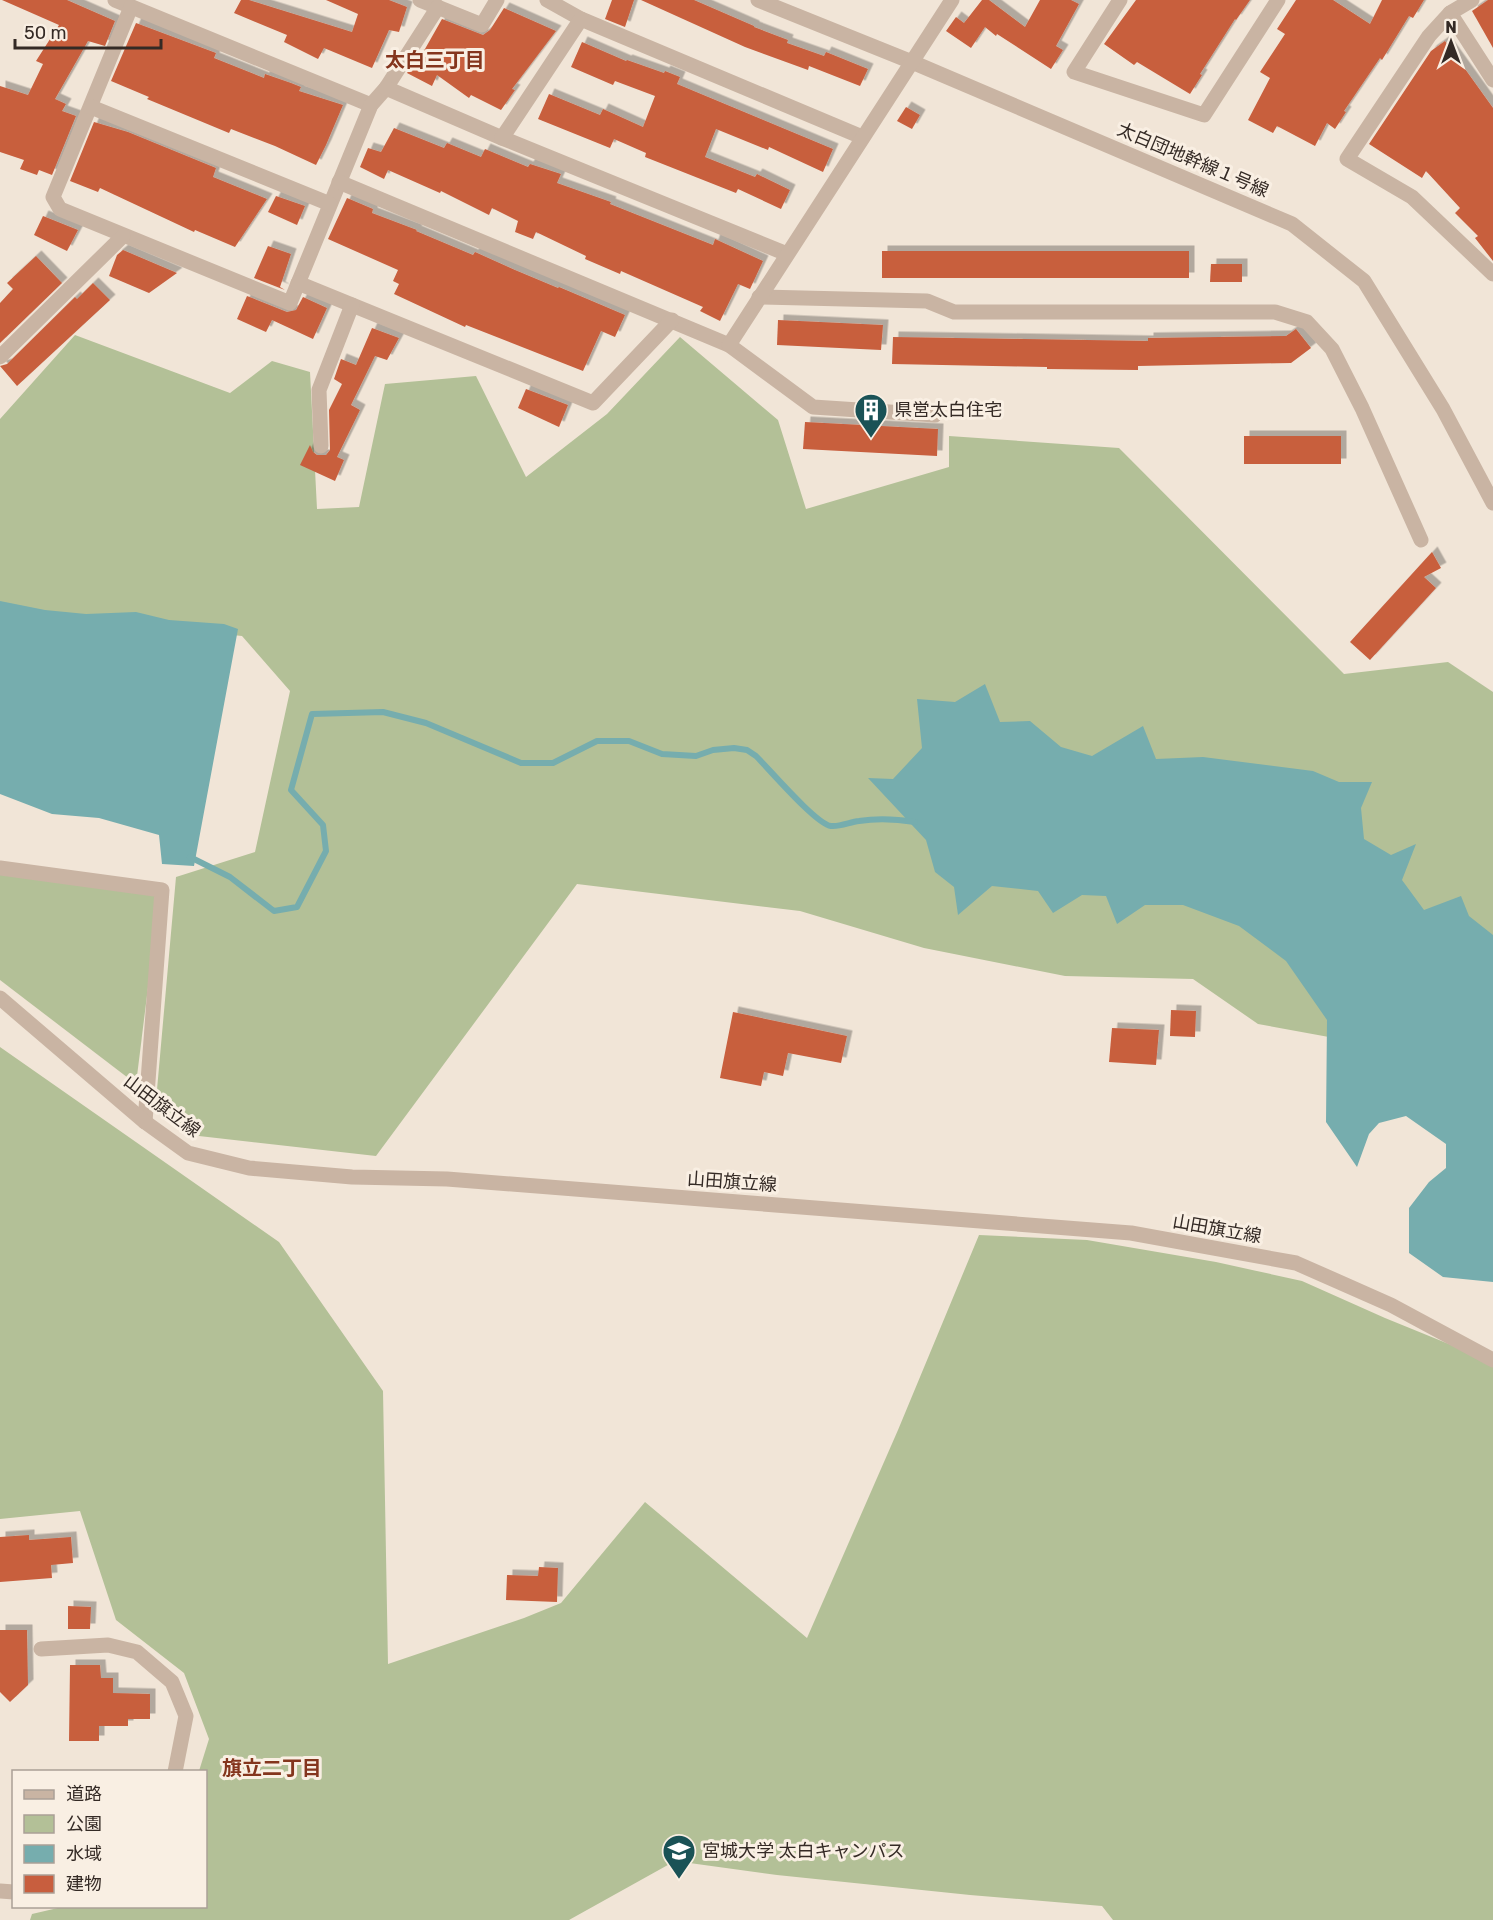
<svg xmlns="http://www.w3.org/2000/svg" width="1493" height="1920" font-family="Rubik,'Noto Sans JP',sans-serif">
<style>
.green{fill:#b3c097}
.water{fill:#76adae}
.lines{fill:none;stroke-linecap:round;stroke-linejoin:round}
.stream{stroke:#76adae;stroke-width:6}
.building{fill:#c85e3e;filter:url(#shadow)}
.minor{stroke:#c9b4a3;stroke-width:15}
.labels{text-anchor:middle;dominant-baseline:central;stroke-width:6;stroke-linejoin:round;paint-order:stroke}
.street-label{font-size:18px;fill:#342a25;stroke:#f9efe3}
.poi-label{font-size:18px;fill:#342a25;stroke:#f9efe3;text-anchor:start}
.neighbourhood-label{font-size:20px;font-weight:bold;fill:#84351d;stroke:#f9efe3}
</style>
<defs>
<filter id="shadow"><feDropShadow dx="5.5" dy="-5.5" stdDeviation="0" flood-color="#0004"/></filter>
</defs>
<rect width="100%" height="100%" fill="#f1e5d7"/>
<g class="green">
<polygon points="75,335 230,393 272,361 310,372 317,509 359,507 385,384 476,376 526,477 607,414 680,337 778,420 806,509 949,467 949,436 1119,448 1344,674 1448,662 1493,692 1493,1067 1258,1024 1193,979 1065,976 924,948 800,911 577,884 376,1156 199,1136 155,1112 176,877 255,852 290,691 242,636 0,610 0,419"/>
<polygon points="0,872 160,891 136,1084 0,980"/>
<polygon points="0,1047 279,1242 383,1391 388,1664 524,1618 561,1603 645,1502 807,1638 898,1430 979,1235 1087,1240 1216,1262 1302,1281 1385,1318 1493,1362 1493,1920 1113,1920 1102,1906 970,1895 777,1875 675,1861 569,1920 30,1920 32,1914 62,1907 206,1906 206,1772 199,1771 209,1739 184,1673 116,1620 80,1511 0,1519"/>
</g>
<g class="water">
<polygon points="0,601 45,610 86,614 136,612 169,620 224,624 238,629 194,866 162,864 159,835 99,818 52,814 0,794"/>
<polygon points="985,684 1000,722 1030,721 1061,747 1092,756 1143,726 1156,759 1203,757 1313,771 1339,782 1372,782 1361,808 1364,839 1391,855 1416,844 1402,880 1424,910 1461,896 1469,916 1493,935 1493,1282 1443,1277 1409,1253 1409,1208 1429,1182 1446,1168 1446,1144 1406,1116 1379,1123 1369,1134 1357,1167 1326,1122 1327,1020 1286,961 1239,926 1183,905 1145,905 1117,924 1106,896 1082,895 1053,913 1038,891 992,886 958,915 954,887 935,872 926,840 868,778 893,779 922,748 917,699 955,702"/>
</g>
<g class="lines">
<path class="stream" d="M190,857L230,877L274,911L297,907L326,851L323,825L291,790L312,714L383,712L426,723L521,763H553L597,741H629L662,754L696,756L713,750L734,748L747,750L756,756C770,770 816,824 831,826C840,827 850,822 859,821C878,818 896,819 915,822"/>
</g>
<g class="building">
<polygon points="2,0 67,0 115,21 105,46 88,41 55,99 66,104 62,111 76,116 52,175 39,170 37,175 20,169 24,160 0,152 0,86 28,95 43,64 36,61 59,25"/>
<polygon points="241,0 249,0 352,32 358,14 326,0 389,0 407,7 399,32 389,30 372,68 324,48 318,59 284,42 287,35 234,13"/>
<polygon points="612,0 634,0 625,27 605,19"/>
<polygon points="641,0 694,0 754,26 754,27 788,40 787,43 824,56 826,52 868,69 860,86 809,66 808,70 745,47"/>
<polygon points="982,0 989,0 1025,27 1040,0 1071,0 1079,4 1056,46 1063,50 1051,69 997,34 996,36 985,27 971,48 946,31 956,17 964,23"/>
<polygon points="1136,0 1250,0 1236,20 1235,19 1200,74 1202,75 1190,94 1137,62 1134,65 1104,44"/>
<polygon points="1296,0 1333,0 1370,24 1382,0 1424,0 1413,18 1409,16 1382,60 1380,58 1344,111 1346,112 1335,129 1327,123 1315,146 1277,126 1273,133 1248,120 1270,78 1260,72 1285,34 1277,29"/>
<polygon points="1488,0 1493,0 1493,48 1472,11"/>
<polygon points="504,8 556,31 512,89 515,90 501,110 471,95 469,98 437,75 432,86 407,73 419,55 421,56 442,19 483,35 490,30"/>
<polygon points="136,23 216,53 214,58 264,78 265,74 291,83 301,87 299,91 343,105 326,145 316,165 275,146 231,129 229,133 147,99 149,97 111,81"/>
<polygon points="1445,41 1493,108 1493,261 1475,238 1478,236 1455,213 1460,208 1426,171 1422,178 1369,144 1431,51"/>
<polygon points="582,42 626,61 627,60 664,73 665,71 680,77 677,84 833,149 823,172 769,147 768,150 716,129 705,157 755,177 757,174 790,190 781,209 738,189 736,193 645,157 646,153 614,139 610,148 538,119 549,94 600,115 603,109 643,127 655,96 615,81 613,85 571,67"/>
<polygon points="906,107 920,115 912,129 897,121"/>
<polygon points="94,122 128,132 216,168 213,177 267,199 235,247 195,230 194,232 100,188 98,192 70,181"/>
<polygon points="394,128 444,148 447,143 481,157 485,149 528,167 530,164 561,174 557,183 611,202 610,204 713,245 715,239 763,261 750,289 738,284 720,321 700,311 703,307 621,271 620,274 585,259 586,256 536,232 533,239 515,232 518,221 492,208 489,215 441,191 440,193 388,170 384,179 360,167 368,148 381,152"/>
<polygon points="276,196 305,206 297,225 268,212"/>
<polygon points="347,198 373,209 372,213 417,230 416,231 473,255 475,252 515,270 558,288 559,287 625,315 615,337 601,331 583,371 466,325 465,327 394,294 399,284 393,281 398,270 328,239"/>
<polygon points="43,216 78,230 67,251 34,235"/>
<polygon points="268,246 291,254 280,287 285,290 254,278"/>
<polygon points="123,250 177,273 149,293 109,276 117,255"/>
<rect x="882" y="251" width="307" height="27"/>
<polygon points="36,256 62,283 0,343 0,303 13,289 7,283"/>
<polygon points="1211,264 1242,264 1242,282 1210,282"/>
<polygon points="93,283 110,300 17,386 0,366 7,364 75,297 77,299"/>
<polygon points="247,296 287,312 296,310 303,297 327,308 313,339 272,320 266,332 237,319"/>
<polygon points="778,320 883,325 881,350 777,345"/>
<polygon points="372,328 399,338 387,360 375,356 351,405 360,410 337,457 344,460 335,481 300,465 310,445 313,452 317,455 326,455 330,450 329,410 342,384 334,379 341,359 356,365"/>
<polygon points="1296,329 1311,348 1291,363 1138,366 1138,370 1047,369 1047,367 892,364 893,337 1148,341 1148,338 1286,336"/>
<polygon points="526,389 568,405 559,427 518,408"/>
<polygon points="805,422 938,429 937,456 803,449"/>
<rect x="1244" y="436" width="97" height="28"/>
<polygon points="1432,552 1441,568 1424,577 1436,588 1370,660 1350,642"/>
<polygon points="1171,1010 1196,1011 1195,1037 1170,1036"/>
<polygon points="733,1012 847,1036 841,1063 788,1053 783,1076 764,1072 761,1086 720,1078"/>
<polygon points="1112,1028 1159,1030 1156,1065 1109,1062"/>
<polygon points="29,1535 29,1540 71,1537 73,1563 51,1565 52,1578 0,1582 0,1537"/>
<polygon points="539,1567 558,1568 557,1602 506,1600 507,1575 538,1576"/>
<polygon points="68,1606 91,1607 90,1629 68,1629"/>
<polygon points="0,1630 27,1630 28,1685 10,1702 0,1692"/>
<polygon points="70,1665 100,1665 101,1678 113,1678 113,1693 150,1694 150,1719 128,1719 128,1726 99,1726 99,1741 69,1741"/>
</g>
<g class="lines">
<g class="minor">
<polyline points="115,0 371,105"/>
<polyline points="420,0 482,25 497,0"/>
<polyline points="547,0 581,19"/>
<polyline points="758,0 912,62 1292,224 1364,281 1443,409 1493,503"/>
<polyline points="1120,0 1074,72 1204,115 1278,0"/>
<polyline points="1472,0 1450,13 1493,80"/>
<polyline points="131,7 53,197 60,209 290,303 371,105 386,88 438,7"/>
<polyline points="1450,13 1429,36 1347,159 1412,197 1493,274"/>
<polyline points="386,88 502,138 787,254"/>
<polyline points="91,107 330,204"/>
<polyline points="502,138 581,19 862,137"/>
<polyline points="339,182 729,345 813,407 935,415"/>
<polyline points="298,283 593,403 672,320"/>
<polyline points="759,297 927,301 954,312 1275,312 1307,322 1332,349 1362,408 1421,540"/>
<polyline points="729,345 952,0"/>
<polyline points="0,357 123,236"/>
<polyline points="321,446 319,390 352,305"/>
<polyline points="0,868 162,890 145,1122"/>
<polyline points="0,998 145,1122 188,1153 249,1168 352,1177 447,1179 1131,1233 1296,1263 1391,1305 1493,1360"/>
<polyline points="41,1649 108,1645 137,1652 172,1682 186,1716 175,1772"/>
<polyline points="0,1891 14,1892"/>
</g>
</g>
<defs>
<g id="building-pin" transform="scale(1.725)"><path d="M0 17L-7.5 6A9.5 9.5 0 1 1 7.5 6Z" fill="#1a5256" stroke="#f9efe3"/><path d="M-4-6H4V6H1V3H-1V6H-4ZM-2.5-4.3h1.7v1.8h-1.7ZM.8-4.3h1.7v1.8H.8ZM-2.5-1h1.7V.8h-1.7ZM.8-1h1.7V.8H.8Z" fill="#fff"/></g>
<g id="university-pin" transform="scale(1.725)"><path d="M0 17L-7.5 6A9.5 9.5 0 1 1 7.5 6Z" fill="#1a5256" stroke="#f9efe3"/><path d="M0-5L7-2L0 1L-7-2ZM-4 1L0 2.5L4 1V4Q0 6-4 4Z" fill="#fff"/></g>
</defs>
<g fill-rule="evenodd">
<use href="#building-pin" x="871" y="410"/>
<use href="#university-pin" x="679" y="1851"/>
</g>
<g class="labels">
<g class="street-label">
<text transform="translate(1193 160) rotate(23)">太白団地幹線１号線</text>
<text transform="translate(162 1106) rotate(37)">山田旗立線</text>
<text transform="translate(732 1182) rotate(4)">山田旗立線</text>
<text transform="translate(1217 1229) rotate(10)">山田旗立線</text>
</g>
<g class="poi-label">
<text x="894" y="410">県営太白住宅</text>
<text x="702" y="1851">宮城大学 太白キャンパス</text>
</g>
<g class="neighbourhood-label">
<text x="435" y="60">太白三丁目</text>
<text x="272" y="1768">旗立二丁目</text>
</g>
</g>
<rect x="12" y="1770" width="195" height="138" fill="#f9efe3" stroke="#aaa097" stroke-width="1.5"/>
<rect x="24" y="1790" width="30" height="9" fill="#c9b4a3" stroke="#aaa097" stroke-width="1.5"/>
<text x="66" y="1800" font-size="18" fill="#342a25">道路</text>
<rect x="24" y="1815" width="30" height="18" fill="#b3c097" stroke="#aaa097" stroke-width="1.5"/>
<text x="66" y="1830" font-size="18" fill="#342a25">公園</text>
<rect x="24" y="1845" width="30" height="18" fill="#76adae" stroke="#aaa097" stroke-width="1.5"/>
<text x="66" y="1860" font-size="18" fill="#342a25">水域</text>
<rect x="24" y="1875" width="30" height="18" fill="#c85e3e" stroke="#aaa097" stroke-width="1.5"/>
<text x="66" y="1890" font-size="18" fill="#342a25">建物</text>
<g transform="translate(1451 42)" stroke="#f9efe3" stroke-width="4.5" paint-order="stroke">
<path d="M0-4.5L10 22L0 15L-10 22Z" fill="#342a25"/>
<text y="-9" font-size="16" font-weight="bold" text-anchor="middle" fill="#342a25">N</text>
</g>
<path d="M15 39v9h146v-9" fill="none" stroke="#342a25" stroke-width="3"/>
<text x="24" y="39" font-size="18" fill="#342a25" stroke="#f9efe3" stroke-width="4.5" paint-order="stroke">50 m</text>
</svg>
